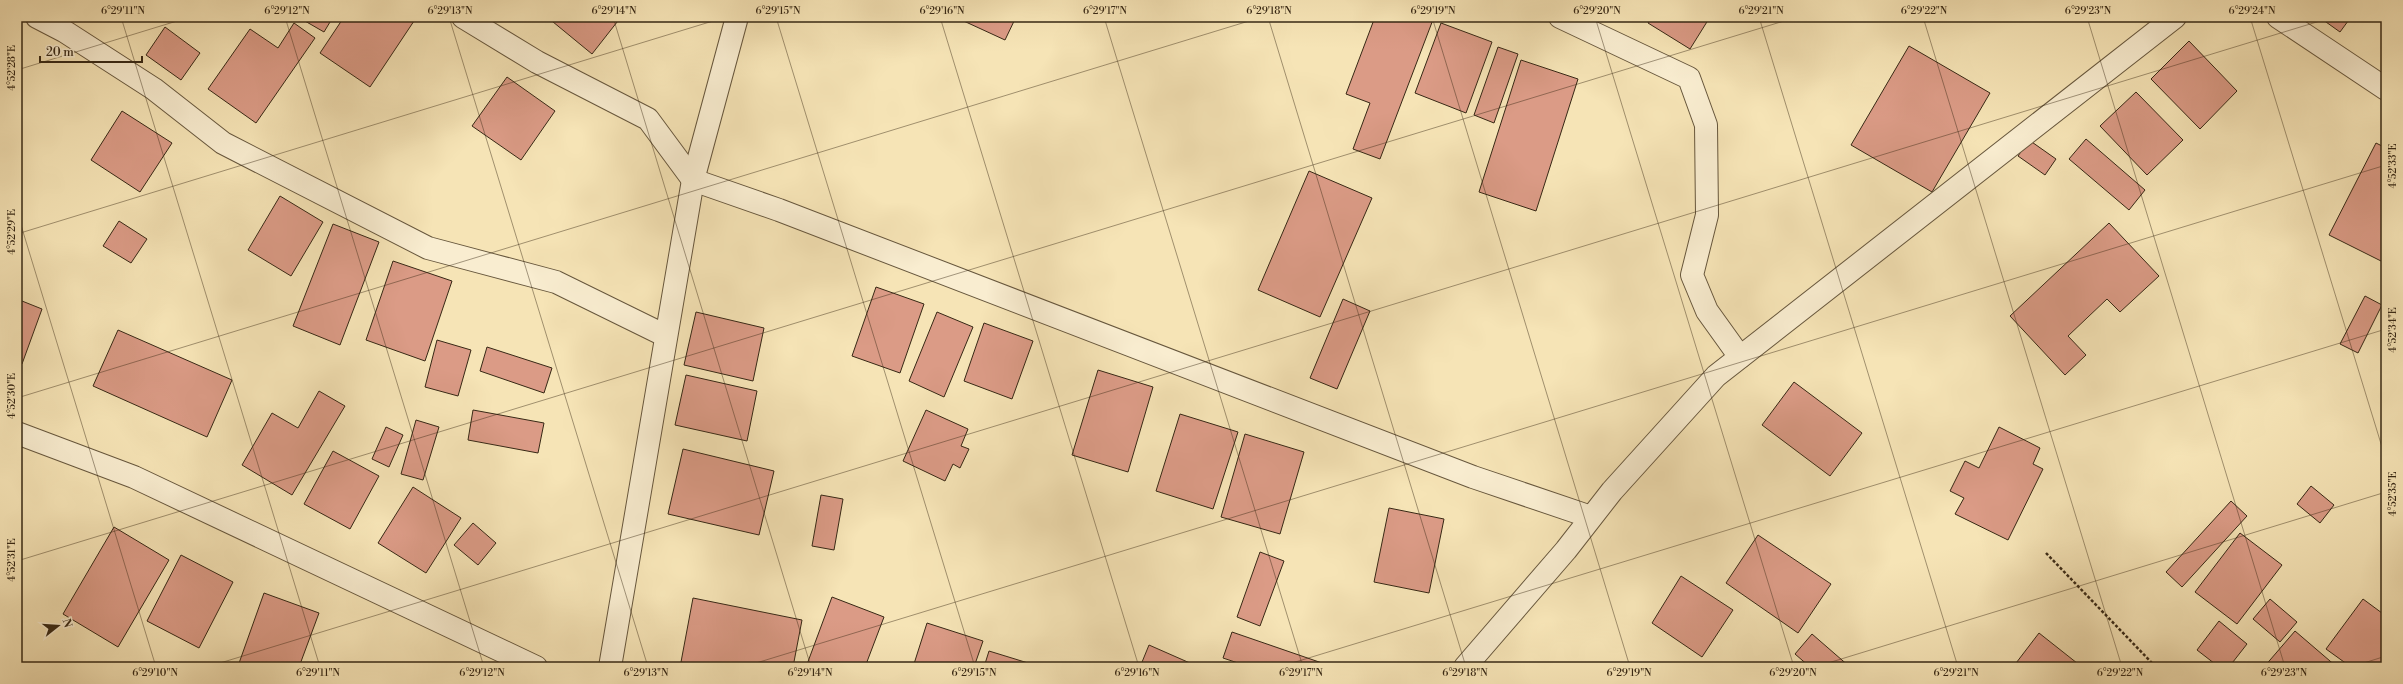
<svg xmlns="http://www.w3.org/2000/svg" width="2403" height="684" font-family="'Libre Bodoni',serif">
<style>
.building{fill:#db9b86;stroke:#372815}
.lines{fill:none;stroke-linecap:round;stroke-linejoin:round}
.street-casing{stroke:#67573d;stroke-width:24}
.path{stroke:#372815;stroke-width:2.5;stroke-dasharray:3 2;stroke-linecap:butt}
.street{stroke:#f9edd0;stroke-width:22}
.ticks{fill:none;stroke:#372815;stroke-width:1;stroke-opacity:0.45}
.neatline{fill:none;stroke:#372815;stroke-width:1.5}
.ticks-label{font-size:10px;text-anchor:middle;fill:#372815}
</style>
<rect width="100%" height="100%" fill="#f6e4b6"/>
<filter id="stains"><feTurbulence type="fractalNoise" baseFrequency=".005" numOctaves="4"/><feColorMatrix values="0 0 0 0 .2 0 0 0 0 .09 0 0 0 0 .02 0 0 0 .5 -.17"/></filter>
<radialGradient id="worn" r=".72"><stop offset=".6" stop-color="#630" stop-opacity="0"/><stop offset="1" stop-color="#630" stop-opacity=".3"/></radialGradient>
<g class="building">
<polygon points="298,17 333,17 324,32"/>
<polygon points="344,17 408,17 414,21 370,87 320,53"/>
<polygon points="547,17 621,17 592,54"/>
<polygon points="955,17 1016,17 1005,40"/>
<polygon points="1375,17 1434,17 1380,159 1353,149 1370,103 1346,94"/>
<polygon points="1651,17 1710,17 1690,49 1648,23"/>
<polygon points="2319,17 2351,17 2340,32"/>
<polygon points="294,23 315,38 256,123 208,89 250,29 278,48"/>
<polygon points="1441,23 1492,42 1466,113 1415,93"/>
<polygon points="165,27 200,53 181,80 146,55"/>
<polygon points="2189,41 2237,91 2200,129 2151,79"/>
<polygon points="1909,46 1990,93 1932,192 1851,145"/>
<polygon points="1498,47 1518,54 1494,123 1474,115"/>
<polygon points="1521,60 1578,79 1536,211 1479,192"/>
<polygon points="507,77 555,111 521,160 472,126"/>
<polygon points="2136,92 2183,140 2147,175 2100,126"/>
<polygon points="122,111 172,143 140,192 91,160"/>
<polygon points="2086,139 2145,190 2129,210 2069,159"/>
<polygon points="2029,140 2056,159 2045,175 2018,156"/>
<polygon points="2376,143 2386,148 2386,250 2381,261 2329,235"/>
<polygon points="1309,171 1372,198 1320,317 1258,290"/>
<polygon points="280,196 323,222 291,276 248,250"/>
<polygon points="119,221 147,239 131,263 103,246"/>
<polygon points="2109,223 2159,276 2120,312 2107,299 2068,336 2086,355 2065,375 2010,316"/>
<polygon points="333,224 379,242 340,345 293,326"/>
<polygon points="393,261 452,281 425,361 366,340"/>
<polygon points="876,287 924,304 900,373 852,356"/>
<polygon points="2365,296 2382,305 2358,353 2340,344"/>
<polygon points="17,299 42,309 22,364 17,362"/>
<polygon points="1343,299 1370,311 1337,389 1310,378"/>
<polygon points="696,312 764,328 753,381 684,365"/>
<polygon points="937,312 973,327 944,397 909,381"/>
<polygon points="984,323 1033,341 1012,399 964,381"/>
<polygon points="118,330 232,380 207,437 93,386"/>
<polygon points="437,340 471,350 458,396 425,387"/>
<polygon points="487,347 552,368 544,393 480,371"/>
<polygon points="1098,370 1153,387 1128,472 1072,455"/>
<polygon points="686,375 757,391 747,441 675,425"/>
<polygon points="1794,382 1862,433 1830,476 1762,425"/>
<polygon points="319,391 345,406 292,495 242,465 272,413 298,428"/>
<polygon points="473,410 544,423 538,453 468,440"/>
<polygon points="926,410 968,429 961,446 969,449 960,468 953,464 945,481 903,461"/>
<polygon points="1180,414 1238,432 1213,509 1156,491"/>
<polygon points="416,420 439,427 423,480 401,474"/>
<polygon points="386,427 403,435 389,467 372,459"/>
<polygon points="1999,427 2040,448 2033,464 2043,469 2008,540 1955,514 1964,498 1950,491 1965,461 1979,468"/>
<polygon points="1245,434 1304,452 1280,534 1221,517"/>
<polygon points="683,449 774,471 759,535 668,514"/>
<polygon points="333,451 379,476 350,529 304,504"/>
<polygon points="2311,486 2334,505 2320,523 2297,504"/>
<polygon points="413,487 461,518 426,573 378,543"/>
<polygon points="821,495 843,499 834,550 812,546"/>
<polygon points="2231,501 2247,516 2182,587 2166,572"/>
<polygon points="1389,508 1444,519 1429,593 1374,582"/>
<polygon points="473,523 496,543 478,565 454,545"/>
<polygon points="114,527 169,560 118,647 63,614"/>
<polygon points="2240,533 2282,565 2237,624 2195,592"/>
<polygon points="1758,535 1831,584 1798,633 1726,583"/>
<polygon points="1260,552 1284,561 1260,626 1237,617"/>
<polygon points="181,555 233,582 199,648 147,621"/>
<polygon points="1681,576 1733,610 1702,657 1652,623"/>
<polygon points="264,593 319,613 299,667 238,666"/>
<polygon points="832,597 884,617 865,667 806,667"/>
<polygon points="693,598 802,620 793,667 706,667 681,662"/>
<polygon points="2270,599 2297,622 2280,642 2253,619"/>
<polygon points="2363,599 2386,616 2386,667 2351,667 2326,649"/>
<polygon points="2219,621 2247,644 2229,667 2219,667 2197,650"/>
<polygon points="927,623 983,641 974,667 913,667"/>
<polygon points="2295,631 2337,667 2264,667"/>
<polygon points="1232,632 1322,663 1321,667 1250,667 1223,658"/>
<polygon points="2039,633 2082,667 2013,667"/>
<polygon points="1812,634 1850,667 1810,667 1795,654"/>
<polygon points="1149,645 1199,667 1140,667"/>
<polygon points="989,651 1041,667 984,667"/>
</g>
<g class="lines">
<g class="street-casing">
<g id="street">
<polyline points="37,17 64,31 154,89 223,143 428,248 556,282 666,336"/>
<polyline points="463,17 537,62 648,119 693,180 779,210 1473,477 1591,517"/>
<polyline points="1560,17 1689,78 1706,125 1707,215 1692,275 1707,311 1740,357"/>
<polyline points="2278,17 2386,89"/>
<polyline points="17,433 134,477 536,667"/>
<polyline points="610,667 693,180 737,17"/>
<polyline points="1465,667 1566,550 1612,491 1716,376 2175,17"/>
</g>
</g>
<polyline class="path" points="2046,553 2152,663 2159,667"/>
<use href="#street" class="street"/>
</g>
<path class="ticks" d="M121,17L320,667M285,17L484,667M449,17L648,667M613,17L811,667M776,17L975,667M940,17L1139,667M1104,17L1303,667M1268,17L1466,667M1432,17L1630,667M1595,17L1794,667M1759,17L1958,667M1923,17L2122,667M2087,17L2285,667M2250,17L2386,460M17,70L190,17M17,212L156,667M17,234L726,17M17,398L1262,17M17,561L1797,17M207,667L2333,17M743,667L2386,165M1279,667L2386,329M1815,667L2386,492M2351,667L2386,656"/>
<rect width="2403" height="684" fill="none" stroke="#f6e4b6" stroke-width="44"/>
<g transform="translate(58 626) rotate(73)" stroke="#f9edd0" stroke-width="3" paint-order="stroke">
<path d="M0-3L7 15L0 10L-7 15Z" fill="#372815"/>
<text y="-6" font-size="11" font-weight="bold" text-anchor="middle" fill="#372815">N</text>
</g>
<path d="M40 56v6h102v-6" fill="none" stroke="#372815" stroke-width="2"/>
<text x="46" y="56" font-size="12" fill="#372815" stroke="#f9edd0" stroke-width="3" paint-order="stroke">20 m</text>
<rect x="22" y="22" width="2359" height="640" class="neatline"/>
<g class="ticks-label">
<text x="123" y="14">6°29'11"N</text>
<text x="287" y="14">6°29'12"N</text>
<text x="450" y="14">6°29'13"N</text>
<text x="614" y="14">6°29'14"N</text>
<text x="778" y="14">6°29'15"N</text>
<text x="942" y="14">6°29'16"N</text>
<text x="1105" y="14">6°29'17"N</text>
<text x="1269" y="14">6°29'18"N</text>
<text x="1433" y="14">6°29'19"N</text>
<text x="1597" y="14">6°29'20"N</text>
<text x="1761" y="14">6°29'21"N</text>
<text x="1924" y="14">6°29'22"N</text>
<text x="2088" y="14">6°29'23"N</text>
<text x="2252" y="14">6°29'24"N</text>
<text transform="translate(11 68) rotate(-90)" y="4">4°52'28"E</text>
<text transform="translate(2392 166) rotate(-90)" y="4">4°52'33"E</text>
<text transform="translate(11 232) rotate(-90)" y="4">4°52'29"E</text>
<text transform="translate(2392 330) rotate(-90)" y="4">4°52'34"E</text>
<text transform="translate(11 396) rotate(-90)" y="4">4°52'30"E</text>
<text transform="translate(2392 494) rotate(-90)" y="4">4°52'35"E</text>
<text transform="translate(11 560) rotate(-90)" y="4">4°52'31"E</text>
<text x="155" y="676">6°29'10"N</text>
<text x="318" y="676">6°29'11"N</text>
<text x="482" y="676">6°29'12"N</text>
<text x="646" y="676">6°29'13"N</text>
<text x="810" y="676">6°29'14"N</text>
<text x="974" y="676">6°29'15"N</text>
<text x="1137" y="676">6°29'16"N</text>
<text x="1301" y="676">6°29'17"N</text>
<text x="1465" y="676">6°29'18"N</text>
<text x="1629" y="676">6°29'19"N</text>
<text x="1793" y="676">6°29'20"N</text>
<text x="1956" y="676">6°29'21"N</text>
<text x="2120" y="676">6°29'22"N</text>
<text x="2284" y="676">6°29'23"N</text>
</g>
<rect width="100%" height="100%" filter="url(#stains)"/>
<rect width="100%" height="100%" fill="url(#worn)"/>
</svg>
